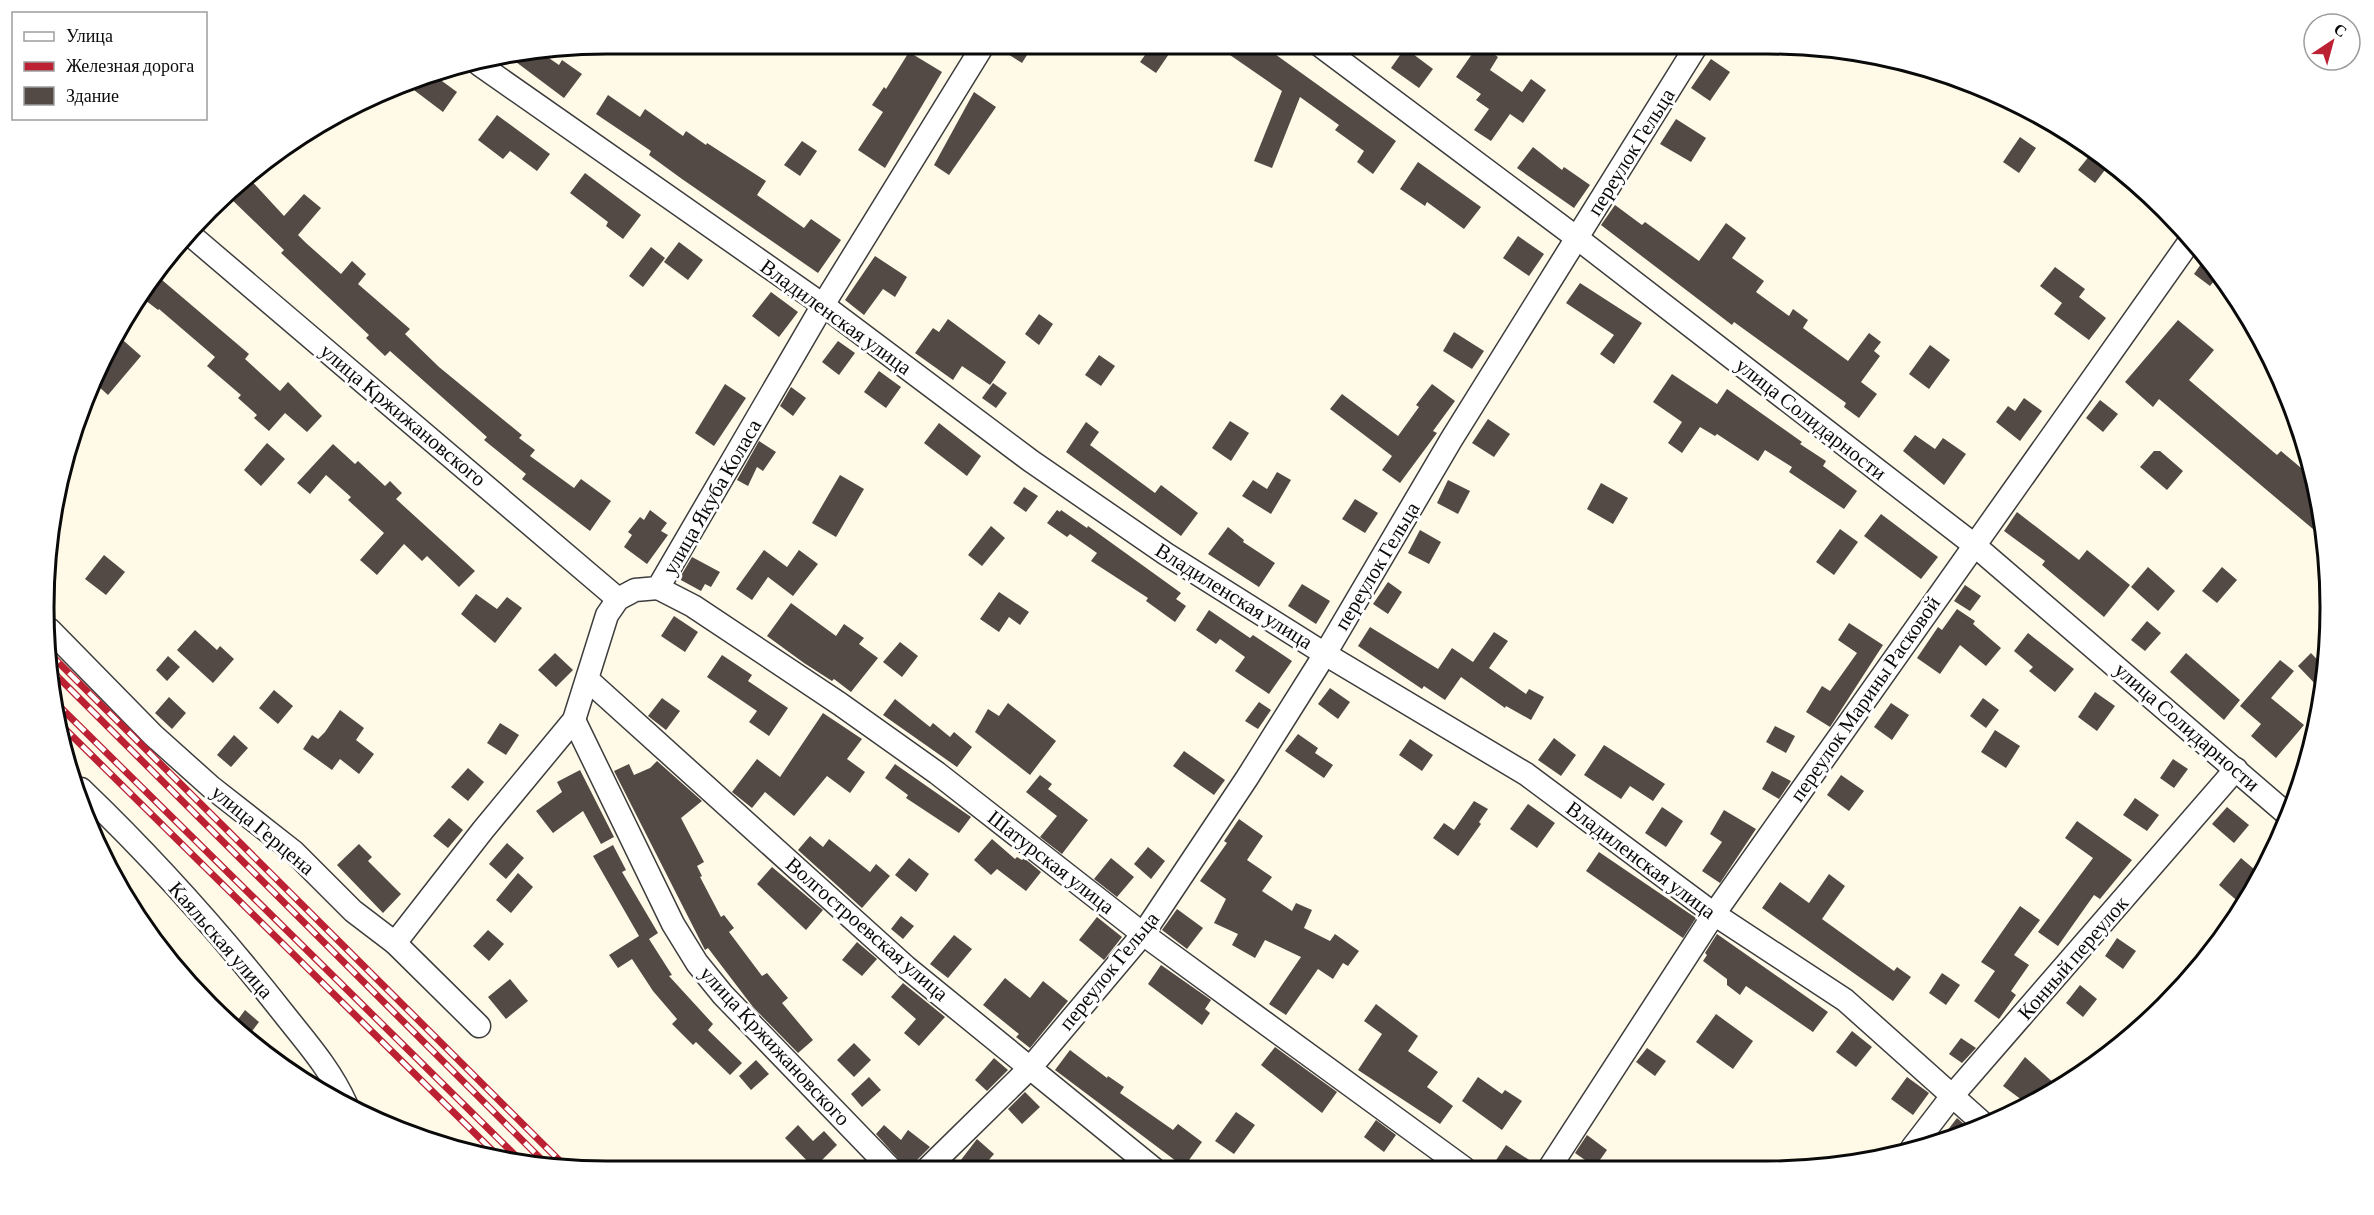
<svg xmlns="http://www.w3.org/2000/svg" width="2374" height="1215" font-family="'Crimson Pro',serif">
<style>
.building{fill:#534a46}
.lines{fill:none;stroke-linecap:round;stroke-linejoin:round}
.minor-casing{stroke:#3d3d3d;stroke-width:25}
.minor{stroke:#fff;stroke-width:22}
.rail-casing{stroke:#bc2133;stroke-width:7}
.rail{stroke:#fff;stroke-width:4.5;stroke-dasharray:14;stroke-linecap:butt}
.labels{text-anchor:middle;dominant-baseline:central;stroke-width:6;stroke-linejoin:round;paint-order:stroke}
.street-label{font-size:21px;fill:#0a0a0a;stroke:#fff}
.rim{fill:none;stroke:#0a0a0a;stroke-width:3}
</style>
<rect width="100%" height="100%" fill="#fff9e7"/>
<g class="building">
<polygon points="997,44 1034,44 1022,63 997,47"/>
<polygon points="1153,44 1160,44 1171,51 1156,73 1140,62"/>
<polygon points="1214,44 1261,44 1396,141 1373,174 1357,162 1364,151 1335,130 1339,125 1300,97 1272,168 1254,161 1282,91"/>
<polygon points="1479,44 1498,57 1490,70 1522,92 1531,79 1546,90 1523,123 1510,114 1491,141 1474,130 1489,109 1476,100 1481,94 1456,77"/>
<polygon points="1405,48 1433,69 1419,88 1391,68"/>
<polygon points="909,52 942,72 885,168 858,150 883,112 872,105 884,87 886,89"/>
<polygon points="543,54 559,65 562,60 582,74 564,98 512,59"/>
<polygon points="1711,59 1730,72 1710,101 1691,88"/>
<polygon points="431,73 457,92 443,112 406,84"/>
<polygon points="974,92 996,107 949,175 934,165"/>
<polygon points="608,95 640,117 645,109 683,136 686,131 706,145 707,143 766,181 757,195 804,228 811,219 841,240 818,273 682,179 649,155 651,151 596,114"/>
<polygon points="497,115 550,154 537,171 510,151 503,159 478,140"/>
<polygon points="1676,119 1706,138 1691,162 1660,144"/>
<polygon points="2020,137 2036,148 2019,173 2003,162"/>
<polygon points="802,141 817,151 800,176 784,165"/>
<polygon points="1533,147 1562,170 1564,167 1590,185 1574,208 1517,168"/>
<polygon points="2094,150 2111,162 2095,183 2078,170"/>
<polygon points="1418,162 1481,207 1464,229 1427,202 1425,206 1400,189"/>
<polygon points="585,173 641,215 623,239 606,226 608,222 570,193"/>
<polygon points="247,176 284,216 304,194 321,208 298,235 306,243 341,274 352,261 366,274 358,284 410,329 405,334 439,367 522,435 519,438 535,450 530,456 574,488 581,479 611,501 590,531 522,479 526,474 484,440 487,437 390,351 385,356 366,338 369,335 281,253 284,250 227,195"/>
<polygon points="1615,205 1642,225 1645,222 1699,261 1726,223 1746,238 1732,258 1764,281 1756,292 1789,316 1793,309 1808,320 1803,328 1848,361 1869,333 1881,342 1874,351 1880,356 1861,382 1877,394 1859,418 1844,407 1846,403 1734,322 1732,325 1601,225"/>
<polygon points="1518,236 1544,254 1529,276 1503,258"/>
<polygon points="679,242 703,260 688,280 664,262"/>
<polygon points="651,247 665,258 643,287 629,276"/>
<polygon points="875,256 907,277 895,297 883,289 864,315 845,300"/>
<polygon points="2206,257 2219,275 2210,286 2194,274"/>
<polygon points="2055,267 2085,289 2079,297 2106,318 2089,340 2054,314 2062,303 2040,286"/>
<polygon points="162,280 249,354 245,359 280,391 288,382 322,416 307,432 285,413 269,431 254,418 257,415 238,398 241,395 207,366 215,357 159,309 158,310 145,300"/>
<polygon points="1580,283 1642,323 1614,364 1600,354 1614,335 1566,303"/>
<polygon points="771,292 798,312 779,337 752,316"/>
<polygon points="1039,314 1053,324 1039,345 1025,334"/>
<polygon points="948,319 1006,362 990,385 962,366 953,380 915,353 933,328 939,332"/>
<polygon points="2178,320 2214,350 2189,380 2277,455 2281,451 2313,478 2326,540 2159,399 2153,407 2125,382"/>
<polygon points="1454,332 1484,351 1472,369 1443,351"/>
<polygon points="116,334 141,356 108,395 97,385"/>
<polygon points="838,341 855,353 839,375 822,362"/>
<polygon points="1930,345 1950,360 1929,389 1909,374"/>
<polygon points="1099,355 1115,366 1101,386 1085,375"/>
<polygon points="879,371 901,387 886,408 864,392"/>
<polygon points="1672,374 1717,404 1727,389 1802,442 1800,444 1826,461 1823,466 1857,491 1844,509 1789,472 1792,467 1765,450 1758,461 1717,434 1715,436 1700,427 1682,453 1668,443 1682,422 1653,402"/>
<polygon points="993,383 1007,393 996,408 982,398"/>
<polygon points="725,384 746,398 714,446 695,433"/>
<polygon points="1432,384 1455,401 1433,431 1437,433 1400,483 1382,470 1392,456 1330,409 1342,394 1398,436 1419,407 1416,405"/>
<polygon points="791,387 806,398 793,416 780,406"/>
<polygon points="2024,398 2042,411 2020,441 1996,422 2008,406 2015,411"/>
<polygon points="2100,400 2118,414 2103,432 2086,418"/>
<polygon points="1488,419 1510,434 1494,457 1472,443"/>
<polygon points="1230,421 1249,433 1231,461 1212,448"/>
<polygon points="1086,422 1099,432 1090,445 1155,493 1161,485 1198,513 1181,536 1066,452"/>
<polygon points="939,423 981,456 967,476 924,443"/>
<polygon points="1915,435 1935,449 1943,438 1966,454 1944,485 1903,451"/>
<polygon points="759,441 776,452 763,471 757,467 748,486 737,480"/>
<polygon points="267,443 285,459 261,486 244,470"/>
<polygon points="333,444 355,464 358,461 385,486 390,481 402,493 396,499 475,571 459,587 427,556 422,561 404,544 377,575 360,560 384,533 348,500 351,497 326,475 310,494 297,483"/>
<polygon points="2154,451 2160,451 2183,471 2167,490 2140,467"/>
<polygon points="1277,472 1291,480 1271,514 1242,496 1253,480 1267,489"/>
<polygon points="840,475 864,489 836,537 812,523"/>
<polygon points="1448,480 1470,491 1458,514 1437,503"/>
<polygon points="1601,483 1628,498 1613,524 1587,509"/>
<polygon points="1024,487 1038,496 1026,512 1013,503"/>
<polygon points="1355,499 1378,513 1365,533 1342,519"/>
<polygon points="650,510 667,523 661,531 668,535 647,564 624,547 632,535 628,532 640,517 644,520"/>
<polygon points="1057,510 1060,512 1061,510 1087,528 1088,526 1181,593 1176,599 1186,606 1175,622 1146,601 1148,598 1091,561 1097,553 1070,534 1067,537 1047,523"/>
<polygon points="2017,512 2079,560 2087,550 2130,585 2104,617 2042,565 2045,561 2004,531"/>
<polygon points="1881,514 1938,557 1921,579 1864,536"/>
<polygon points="991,526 1005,538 982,566 968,555"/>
<polygon points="1228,527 1244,540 1243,542 1275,563 1259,587 1208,554"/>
<polygon points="1840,529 1858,542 1834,575 1816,562"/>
<polygon points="1420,530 1441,542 1429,564 1408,553"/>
<polygon points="764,550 787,567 799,550 818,564 793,596 768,577 752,600 736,589"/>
<polygon points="104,555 125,572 106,595 85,579"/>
<polygon points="692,557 720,572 711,587 705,584 701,591 679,579"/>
<polygon points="2148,567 2175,591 2158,611 2131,587"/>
<polygon points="2222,567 2237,580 2217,603 2202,591"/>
<polygon points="1388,582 1402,592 1388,614 1373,604"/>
<polygon points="1302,584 1330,601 1316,624 1288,606"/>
<polygon points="1965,585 1981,596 1970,611 1954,601"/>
<polygon points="999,592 1029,612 1020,625 1009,617 999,632 980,619"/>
<polygon points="476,594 497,609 507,597 522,608 495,643 461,614"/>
<polygon points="791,603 836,636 844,624 864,638 859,644 878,658 851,692 834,679 832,681 804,663 767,636"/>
<polygon points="1957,609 1975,621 1973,624 2001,648 1986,666 1960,645 1940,674 1917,658 1938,627 1942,630"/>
<polygon points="1209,610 1250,638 1253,635 1292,661 1269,694 1235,671 1245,657 1220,639 1216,644 1196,630"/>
<polygon points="674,616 698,632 685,652 661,636"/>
<polygon points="2147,621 2161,633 2145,651 2131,640"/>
<polygon points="1849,623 1883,645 1830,727 1806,712 1822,686 1830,691 1857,653 1838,640"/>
<polygon points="1370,627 1438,669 1452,648 1473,662 1494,632 1508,641 1489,668 1526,694 1529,689 1544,697 1531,720 1506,706 1505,708 1461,677 1445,700 1424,686 1422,689 1358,646"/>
<polygon points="195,630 217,650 220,646 234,659 213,683 177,650"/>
<polygon points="2028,633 2074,669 2055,692 2029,671 2033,667 2014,651"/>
<polygon points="900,642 918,656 902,677 883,662"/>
<polygon points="555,653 573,670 556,687 538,670"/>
<polygon points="2186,653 2240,700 2224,720 2170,672"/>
<polygon points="2311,653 2325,668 2322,691 2298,666"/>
<polygon points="722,655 752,675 748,681 788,708 769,736 749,722 757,711 707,677"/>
<polygon points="168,656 180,667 167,681 156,670"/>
<polygon points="2280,660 2294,671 2271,698 2304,725 2276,758 2251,736 2261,724 2240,706"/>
<polygon points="1330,688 1350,702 1338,719 1318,704"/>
<polygon points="274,690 293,706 278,724 259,708"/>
<polygon points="2095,692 2115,706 2097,731 2078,717"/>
<polygon points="169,697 186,713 172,729 155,713"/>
<polygon points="662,698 680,711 666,730 648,716"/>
<polygon points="1983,698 1999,710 1986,728 1970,716"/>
<polygon points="895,699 930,727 933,723 950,737 954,732 972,747 957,767 883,715"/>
<polygon points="1259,702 1271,710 1258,729 1245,721"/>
<polygon points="1008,703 1056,741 1030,775 975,732 988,709 999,716"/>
<polygon points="1891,703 1909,715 1892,740 1874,727"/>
<polygon points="340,710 364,728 356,740 374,754 359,774 340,759 332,770 303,749 312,735 318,739 325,732"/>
<polygon points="823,713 862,739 847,759 865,772 850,793 827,776 794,816 765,792 752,808 732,792 757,759 780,777"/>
<polygon points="500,723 519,735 506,755 487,743"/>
<polygon points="1775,726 1795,736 1786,753 1766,742"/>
<polygon points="1995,730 2020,746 2006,768 1981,752"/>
<polygon points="1298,734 1318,748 1315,753 1333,765 1324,778 1285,751"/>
<polygon points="234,735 248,748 231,767 217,755"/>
<polygon points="1554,738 1576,755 1561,776 1538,760"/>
<polygon points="1410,739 1433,755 1422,771 1399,755"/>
<polygon points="1604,745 1665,784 1653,801 1630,786 1621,799 1584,775"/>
<polygon points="1184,751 1225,780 1214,795 1173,766"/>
<polygon points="2173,759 2188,769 2174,788 2160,778"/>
<polygon points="657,761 702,801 681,818 704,862 697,866 702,876 700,877 721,917 724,915 734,928 729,932 762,976 767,973 788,998 782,1003 813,1040 798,1053 753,1007 708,948 705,950 614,771 629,764 634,775 650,768"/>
<polygon points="895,764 971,817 959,833 906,798 908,795 885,778"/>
<polygon points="468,768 484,782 468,801 451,787"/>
<polygon points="580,770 614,837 601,844 583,811 553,833 536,811 562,792 557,782"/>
<polygon points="1772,771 1791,781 1779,799 1762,789"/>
<polygon points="1040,775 1052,784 1048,789 1088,820 1062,854 1040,837 1057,816 1026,792"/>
<polygon points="1841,775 1864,791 1849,811 1827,795"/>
<polygon points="2135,798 2159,815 2147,831 2123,815"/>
<polygon points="1474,801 1488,809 1479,822 1481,824 1458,856 1433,838 1444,823 1454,830"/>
<polygon points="1528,804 1555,823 1537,848 1510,829"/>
<polygon points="1662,807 1683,821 1666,847 1645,833"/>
<polygon points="2227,807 2249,825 2234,843 2212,824"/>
<polygon points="1724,810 1756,829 1720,883 1702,871 1722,842 1710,834"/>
<polygon points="449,818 463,830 448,848 433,836"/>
<polygon points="1239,819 1263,836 1247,860 1272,877 1262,891 1292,911 1296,903 1312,910 1304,928 1330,941 1335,934 1359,951 1348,966 1343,963 1333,979 1318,969 1286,1015 1269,1004 1301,957 1265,940 1255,958 1232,945 1238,934 1214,923 1226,899 1200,881 1227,843 1224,841"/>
<polygon points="2077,821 2132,860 2100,899 2094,895 2058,946 2038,932 2093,858 2065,838"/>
<polygon points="810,836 823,847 829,839 870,872 876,864 890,876 862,908 798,850"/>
<polygon points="992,839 1015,859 1017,857 1022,860 1024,858 1041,872 1026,891 997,869 991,875 974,860"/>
<polygon points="507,843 524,858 506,879 489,864"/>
<polygon points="359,844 372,857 368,861 401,894 383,913 337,865"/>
<polygon points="613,845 626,870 622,872 658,933 649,939 672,975 669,976 713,1024 708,1030 742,1063 730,1075 696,1042 693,1045 672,1024 677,1019 653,991 632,959 618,968 609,955 639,936 593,856"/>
<polygon points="1148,847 1165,861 1151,879 1134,864"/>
<polygon points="1599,852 1696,918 1683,938 1586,871"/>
<polygon points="909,858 929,874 916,892 895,875"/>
<polygon points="1111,858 1134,877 1117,897 1094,879"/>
<polygon points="2241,858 2261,875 2242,905 2219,885"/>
<polygon points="772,867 823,910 806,930 757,884"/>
<polygon points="518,873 533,887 511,913 496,900"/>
<polygon points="1829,874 1845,886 1822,919 1894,971 1897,967 1911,977 1893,1001 1762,908 1780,882 1809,903"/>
<polygon points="2020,906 2040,920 2014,955 2029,965 2011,991 2016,995 1999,1019 1974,1001 1995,971 1981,962"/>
<polygon points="1177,909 1203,928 1187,949 1162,930"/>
<polygon points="901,916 914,926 903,939 891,929"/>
<polygon points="1097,917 1122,937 1104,960 1079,940"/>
<polygon points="488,930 504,944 489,961 473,946"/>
<polygon points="1717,934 1828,1012 1813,1032 1746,986 1740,995 1727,985 1727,979 1703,961 1707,955 1705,953"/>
<polygon points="954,935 972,949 948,978 930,964"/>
<polygon points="2117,938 2136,951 2123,969 2105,956"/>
<polygon points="857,942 877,959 862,976 842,960"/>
<polygon points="1161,965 1211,1000 1205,1009 1210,1013 1202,1025 1148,984"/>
<polygon points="1942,973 1960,985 1946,1005 1929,993"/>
<polygon points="1005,978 1030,998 1043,981 1068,1001 1030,1048 1016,1037 1019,1034 983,1005"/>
<polygon points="510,979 528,1001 506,1019 488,997"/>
<polygon points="903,983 945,1017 919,1046 904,1033 916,1019 891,997"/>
<polygon points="2080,985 2097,999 2083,1017 2066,1003"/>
<polygon points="1376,1004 1418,1036 1408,1051 1438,1072 1427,1087 1453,1106 1440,1124 1358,1070 1382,1034 1364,1021"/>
<polygon points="245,1010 259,1022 249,1035 234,1025"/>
<polygon points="1716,1014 1753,1041 1733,1069 1696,1042"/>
<polygon points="1852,1031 1872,1047 1856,1067 1836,1052"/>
<polygon points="1961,1038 1976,1048 1962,1063 1949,1054"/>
<polygon points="854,1043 871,1060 854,1077 837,1060"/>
<polygon points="1275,1047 1337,1092 1322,1113 1261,1065"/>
<polygon points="1647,1048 1666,1061 1655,1076 1636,1062"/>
<polygon points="1070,1050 1107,1078 1108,1076 1124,1087 1120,1093 1173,1130 1178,1124 1202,1142 1184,1167 1055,1070"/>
<polygon points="2025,1057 2057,1086 2026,1103 2003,1086"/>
<polygon points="994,1058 1008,1070 987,1091 975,1080"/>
<polygon points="756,1060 769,1074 751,1090 739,1076"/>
<polygon points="869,1077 881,1090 862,1107 851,1094"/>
<polygon points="1478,1077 1502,1094 1505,1090 1522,1101 1502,1130 1462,1101"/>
<polygon points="1907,1077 1929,1093 1913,1115 1891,1099"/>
<polygon points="1025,1092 1040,1107 1022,1124 1008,1109"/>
<polygon points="1236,1112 1255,1125 1234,1154 1215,1141"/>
<polygon points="1957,1118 1972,1131 1940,1140"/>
<polygon points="1376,1120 1396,1135 1384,1152 1364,1137"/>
<polygon points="798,1125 813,1141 824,1131 837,1145 814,1168 785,1138"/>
<polygon points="884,1125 901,1140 908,1130 930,1147 917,1160 914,1169 903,1164 876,1134"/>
<polygon points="1587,1135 1607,1150 1595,1167 1575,1153"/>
<polygon points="977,1139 994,1154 981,1169 954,1169"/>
<polygon points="1506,1145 1537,1165 1537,1168 1491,1168"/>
</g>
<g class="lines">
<g class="minor-casing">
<g id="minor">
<polyline points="1318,44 1577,238 1973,544 2288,815"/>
<polyline points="480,65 823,305 1031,461 1166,554 1325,654 1526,774 1714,914 1845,1000 1986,1126"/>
<polyline points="187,232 618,599"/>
<polyline points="658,588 693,606 840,704 937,773 1143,934 1464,1168"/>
<polyline points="50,630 153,735 211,787 294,852 353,911 395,943 479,1026"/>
<polyline points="588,680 906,967 1154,1169"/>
<polyline points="574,720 673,924 697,963 723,995 891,1169"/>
<path d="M81,789C153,858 222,935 284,1014C307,1043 331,1070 346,1104"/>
<polyline points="395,943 483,830 574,720 607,615 618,599 635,590 658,588 823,305 984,44"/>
<polyline points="1912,1148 1952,1096 2236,769"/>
<polyline points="1550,1167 1714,914 2192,238"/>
<polyline points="927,1169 1031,1067 1143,934 1247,778 1325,654 1451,440 1697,45"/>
</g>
</g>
<use href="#minor" class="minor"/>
<g class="rail-casing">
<g id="rail">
<polyline points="49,653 569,1170"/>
<polyline points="49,668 549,1167"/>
<polyline points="55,702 522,1162"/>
<polyline points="62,726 501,1159"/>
</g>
</g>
<use href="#rail" class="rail"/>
</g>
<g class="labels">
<g class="street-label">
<text transform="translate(1631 152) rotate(-58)">переулок Гельца</text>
<text transform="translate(836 317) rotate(36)">Владиленская улица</text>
<text transform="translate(403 415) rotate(40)">улица Кржижановского</text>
<text transform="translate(1811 419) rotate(38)">улица Солидарности</text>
<text transform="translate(712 497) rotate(-60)">улица Якуба Коласа</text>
<text transform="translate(1377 566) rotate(-59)">переулок Гельца</text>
<text transform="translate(1234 596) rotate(32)">Владиленская улица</text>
<text transform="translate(1865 699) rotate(-55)">переулок Марины Расковой</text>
<text transform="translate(2187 727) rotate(41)">улица Солидарности</text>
<text transform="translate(263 830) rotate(40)">улица Герцена</text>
<text transform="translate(1641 860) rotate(37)">Владиленская улица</text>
<text transform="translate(1051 862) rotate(38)">Шатурская улица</text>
<text transform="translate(867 929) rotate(41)">Волгостроевская улица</text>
<text transform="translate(221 940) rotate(49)">Каяльская улица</text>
<text transform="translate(2073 958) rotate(-49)">Конный переулок</text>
<text transform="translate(1109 971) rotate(-51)">переулок Гельца</text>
<text transform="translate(775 1046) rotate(47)">улица Кржижановского</text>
</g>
</g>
<path d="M0 0H2374V1215H0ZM607 54H1767A553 553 0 0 1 2320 607V608A553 553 0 0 1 1767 1161H607A553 553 0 0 1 54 608V607A553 553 0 0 1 607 54Z" fill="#fff" fill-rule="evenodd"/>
<path class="rim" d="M607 54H1767A553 553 0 0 1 2320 607V608A553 553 0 0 1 1767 1161H607A553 553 0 0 1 54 608V607A553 553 0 0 1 607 54Z"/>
<rect x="12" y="12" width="195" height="108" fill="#ffffff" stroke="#9d9d9d" stroke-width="1.5"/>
<rect x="24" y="32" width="30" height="9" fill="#ffffff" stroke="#9d9d9d" stroke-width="1.5"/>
<text x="66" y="42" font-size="18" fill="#0a0a0a">Улица</text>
<rect x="24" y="62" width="30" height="9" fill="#bc2133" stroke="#9d9d9d" stroke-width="1.5"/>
<text x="66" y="72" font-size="18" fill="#0a0a0a">Железная дорога</text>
<rect x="24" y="87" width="30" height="18" fill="#534a46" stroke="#9d9d9d" stroke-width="1.5"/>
<text x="66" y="102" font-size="18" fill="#0a0a0a">Здание</text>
<g transform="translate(2332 42) rotate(36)"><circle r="28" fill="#ffffff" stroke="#9d9d9d" stroke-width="1.5"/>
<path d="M0-4.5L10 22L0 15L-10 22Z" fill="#bc2133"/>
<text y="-9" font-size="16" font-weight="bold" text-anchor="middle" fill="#0a0a0a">С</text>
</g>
</svg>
